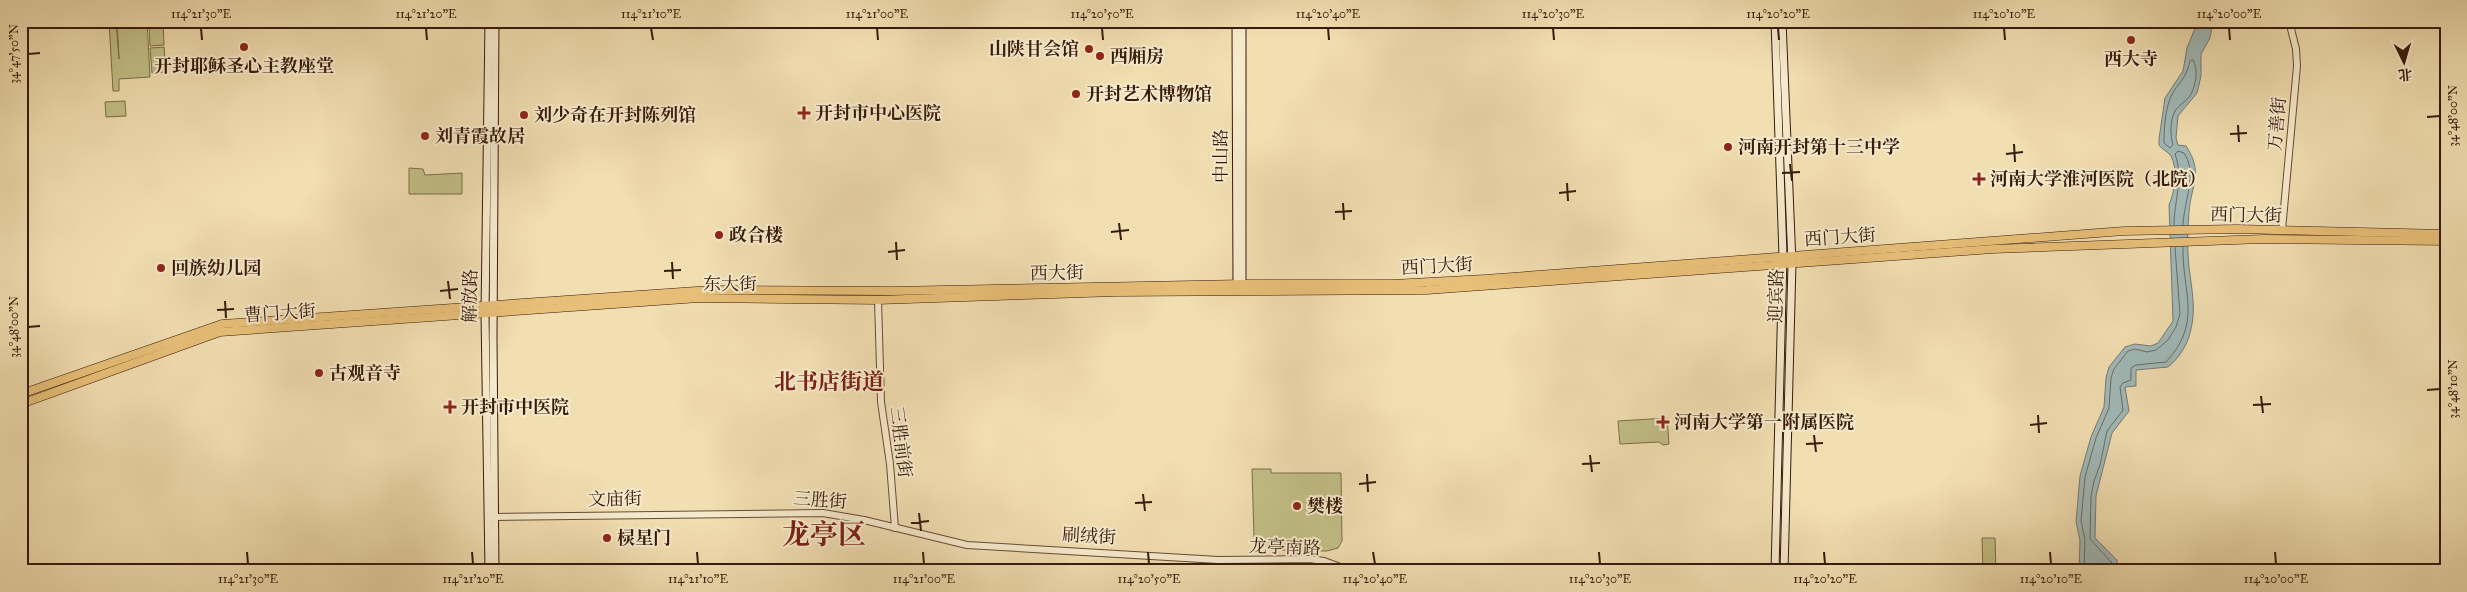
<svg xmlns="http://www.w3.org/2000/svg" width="2467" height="592" font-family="'IM FELL Great Primer','Noto Serif SC',serif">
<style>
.green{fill:#c2bf86;stroke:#7c6c49}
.water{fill:#a0b9b8;stroke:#767973}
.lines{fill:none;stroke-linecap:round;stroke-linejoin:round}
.shore{stroke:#6c6a62;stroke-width:1}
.tertiary-casing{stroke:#664b35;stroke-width:8}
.secondary-casing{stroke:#371a0c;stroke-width:9}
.primary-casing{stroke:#371a0c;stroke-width:9}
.tertiary{stroke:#f6eacc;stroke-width:6}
.secondary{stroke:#f6eacc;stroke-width:7}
.primary{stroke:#e8bf78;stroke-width:8}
.ticks{fill:none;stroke:#371a0c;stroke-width:2}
.poi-dot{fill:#8f2418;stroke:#f6eacc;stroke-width:2}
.labels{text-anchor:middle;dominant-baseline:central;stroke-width:4;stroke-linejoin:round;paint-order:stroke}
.poi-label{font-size:18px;font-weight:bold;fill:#371a0c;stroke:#f6eacc;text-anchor:start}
.street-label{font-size:18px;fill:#371a0c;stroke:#f6eacc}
.district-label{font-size:22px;font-weight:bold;fill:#7a1f14;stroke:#f6eacc}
.town-label{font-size:28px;font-weight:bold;fill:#7a1f14;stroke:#f6eacc}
.neatline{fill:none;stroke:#371a0c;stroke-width:2}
.ticks-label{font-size:12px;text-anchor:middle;fill:#371a0c}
</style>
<rect width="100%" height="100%" fill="#f1deb1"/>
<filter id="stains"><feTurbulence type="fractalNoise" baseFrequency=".004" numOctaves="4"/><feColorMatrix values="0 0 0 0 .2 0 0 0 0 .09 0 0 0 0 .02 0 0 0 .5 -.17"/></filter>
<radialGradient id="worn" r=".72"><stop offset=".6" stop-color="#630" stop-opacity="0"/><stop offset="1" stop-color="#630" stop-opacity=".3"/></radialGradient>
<g class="green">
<polygon points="109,21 116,21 119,59 117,21 147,21 150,77 119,79 119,91 113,91"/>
<polygon points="149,21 163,21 164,45 150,46"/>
<polygon points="164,47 166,72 152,73 150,48"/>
<polygon points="125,101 126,116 106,117 105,102"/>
<polygon points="409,168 423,169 425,175 462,173 462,194 409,194"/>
<polygon points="1667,418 1669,444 1663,445 1659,442 1620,444 1618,421"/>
<polygon points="1252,469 1271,469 1271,473 1341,473 1342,541 1338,548 1327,551 1270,550 1257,537 1254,537"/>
<polygon points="1982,538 1995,538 1996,571 1983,571"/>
<polygon points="1211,565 1320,566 1334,571 1204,571"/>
</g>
<path class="water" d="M2198,21H2213L2210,38L2201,54V76L2197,93L2178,116L2176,138L2178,145L2186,146C2204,173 2191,185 2189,212C2188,225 2187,240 2188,254C2189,281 2198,305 2190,333C2187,346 2178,359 2168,367L2136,370V386L2125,387L2129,411L2112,433L2096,496L2095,538L2117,560V570L2079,571L2080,540L2076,522L2080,476L2091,437L2104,407L2106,378L2109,367L2125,347L2135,344L2151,346L2158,343L2173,321L2169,205C2175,191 2178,169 2171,156C2168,151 2162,150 2159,145V139L2165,98L2183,71L2187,48Z"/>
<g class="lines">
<g class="shore">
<path d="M2193,60C2199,69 2196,88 2189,97C2185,102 2179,105 2175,111C2170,120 2170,136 2173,145L2170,148L2164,143C2164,130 2165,112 2170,99C2176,83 2185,83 2190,61Z"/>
<path d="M2174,225C2174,201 2184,178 2175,154L2178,151L2184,153C2198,173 2184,201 2183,225"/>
<polyline points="2084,571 2085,539 2081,521 2085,477 2096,438 2109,408 2111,378 2114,369 2128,351 2135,349 2147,352 2156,350 2168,340 2176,327 2180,314 2175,247"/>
<path d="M2112,571V563L2090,539L2091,496L2094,481L2100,465L2107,431L2123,410L2120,387L2123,383L2131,380V368L2136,365L2166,362C2203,322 2182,293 2183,247"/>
</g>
<g class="tertiary-casing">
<g id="tertiary">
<polyline points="2282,230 2297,66 2296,49 2289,21"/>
<polyline points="878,300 881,402 890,464 895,528"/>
<polyline points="495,517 823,513 864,520 967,545 1218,560 1309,559 1324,561 1351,571"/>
<polyline points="21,565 25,571"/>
<polyline points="1435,571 1478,568 1489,571"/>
</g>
</g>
<g class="secondary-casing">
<g id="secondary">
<polyline points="1236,21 1237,288"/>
<polyline points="1242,21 1242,288"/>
<polyline points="1775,21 1783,256 1775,571"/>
<polyline points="1782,21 1792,263 1784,571"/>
<polyline points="489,571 485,314 489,21"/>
<polyline points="495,571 493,337 495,21"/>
</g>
</g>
<g class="primary-casing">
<g id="primary">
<polyline points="21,394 222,324 711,290 892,291 1242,284 1393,284 1485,279 2124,231 2237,229 2446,234"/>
<polyline points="21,404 220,332 699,298 878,300 1116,292 1427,290 1993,249 2263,239 2446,241"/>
</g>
</g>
<use href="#tertiary" class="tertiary"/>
<use href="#secondary" class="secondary"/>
<use href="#primary" class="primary"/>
</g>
<path class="ticks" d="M201,28L202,40M426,28L427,40M651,28L653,40M877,28L878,40M1102,28L1103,40M1328,28L1329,40M1553,28L1554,40M1778,28L1779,40M2004,28L2005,40M2229,28L2230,40M28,54L40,53M2427,117L2440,116M2238,125L2239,142M2230,134L2247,133M2014,144L2015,162M2006,154L2023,152M1790,164L1792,181M1782,173L1800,172M1567,183L1568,201M1559,193L1576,191M1343,203L1344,220M1335,212L1352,211M1119,223L1121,240M1111,232L1129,230M896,242L897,260M888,252L905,250M672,262L673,279M664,271L681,270M448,281L450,299M440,291L458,289M225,301L226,318M217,310L234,309M28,327L40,326M2427,390L2440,389M2261,396L2263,413M2253,405L2271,404M2038,415L2039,433M2030,425L2047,423M1814,435L1816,452M1806,444L1823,443M1590,455L1592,472M1582,464L1600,463M1367,474L1368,492M1359,484L1376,482M1143,494L1145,511M1135,503L1152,502M919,513L921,531M911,523L929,521M247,552L248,564M472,552L473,564M697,552L698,564M923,552L924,564M1148,552L1149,564M1373,552L1375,564M1599,552L1600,564M1824,552L1825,564M2050,552L2051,564M2275,552L2276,564"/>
<g class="poi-dot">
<circle cx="2131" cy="40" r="5"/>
<circle cx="244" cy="47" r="5"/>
<circle cx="1089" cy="49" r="5"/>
<circle cx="1100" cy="56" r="5"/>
<circle cx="1076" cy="94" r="5"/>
<path d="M801.5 105.5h5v5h5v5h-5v5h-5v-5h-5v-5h5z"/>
<circle cx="524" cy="115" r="5"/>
<circle cx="425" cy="136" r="5"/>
<circle cx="1728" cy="147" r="5"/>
<path d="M1976.5 171.5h5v5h5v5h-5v5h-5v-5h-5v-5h5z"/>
<circle cx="719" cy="235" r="5"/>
<circle cx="161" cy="268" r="5"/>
<circle cx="319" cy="373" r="5"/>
<path d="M447.5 399.5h5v5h5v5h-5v5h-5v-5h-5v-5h5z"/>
<path d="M1660.5 414.5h5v5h5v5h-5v5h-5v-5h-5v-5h5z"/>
<circle cx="1297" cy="506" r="5"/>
<circle cx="607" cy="538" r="5"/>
</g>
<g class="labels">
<g class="poi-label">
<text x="1079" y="49" text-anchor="end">山陕甘会馆</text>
<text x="1110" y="56">西厢房</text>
<text x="2131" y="59" text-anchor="middle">西大寺</text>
<text x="244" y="66" text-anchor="middle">开封耶稣圣心主教座堂</text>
<text x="1086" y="94">开封艺术博物馆</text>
<text x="815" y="113">开封市中心医院</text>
<text x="534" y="115">刘少奇在开封陈列馆</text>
<text x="435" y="136">刘青霞故居</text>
<text x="1738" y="147">河南开封第十三中学</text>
<text x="1990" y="179">河南大学淮河医院（北院）</text>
<text x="729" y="235">政合楼</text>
<text x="171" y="268">回族幼儿园</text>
<text x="329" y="373">古观音寺</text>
<text x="461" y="407">开封市中医院</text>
<text x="1674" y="422">河南大学第一附属医院</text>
<text x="1307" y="506">樊楼</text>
<text x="617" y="538">棂星门</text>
</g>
<g class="street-label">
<text transform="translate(2277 124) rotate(-85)">万善街</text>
<text transform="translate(1221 156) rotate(-90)">中山路</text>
<text transform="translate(2246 215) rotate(1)">西门大街</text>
<text transform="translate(1840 237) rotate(-4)">西门大街</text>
<text transform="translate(1437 266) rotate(-3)">西门大街</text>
<text transform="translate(1057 273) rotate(-1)">西大街</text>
<text x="730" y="284">东大街</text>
<text transform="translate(470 296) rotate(-89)">解放路</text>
<text transform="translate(1776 296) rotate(-89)">迎宾路</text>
<text transform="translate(280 313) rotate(-4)">曹门大街</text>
<text transform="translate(901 442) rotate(83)">三胜前街</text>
<text transform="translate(615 499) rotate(-1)">文庙街</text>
<text transform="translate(820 500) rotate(4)">三胜街</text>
<text transform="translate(1089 536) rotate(3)">刷绒街</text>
<text transform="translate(1285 547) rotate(2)">龙亭南路</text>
</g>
<g class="district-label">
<text x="829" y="381">北书店街道</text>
</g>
<g class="town-label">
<text x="824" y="534">龙亭区</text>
</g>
</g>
<rect width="2467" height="592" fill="none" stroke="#f1deb1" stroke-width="55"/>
<g transform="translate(2404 62) rotate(175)" stroke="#f6eacc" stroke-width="4" paint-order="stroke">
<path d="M0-4L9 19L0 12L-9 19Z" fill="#371a0c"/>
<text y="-8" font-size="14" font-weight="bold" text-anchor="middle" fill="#371a0c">北</text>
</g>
<rect x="28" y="28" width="2412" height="536" class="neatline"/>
<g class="ticks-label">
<text x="201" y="18">114°21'30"E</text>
<text x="426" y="18">114°21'20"E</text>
<text x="651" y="18">114°21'10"E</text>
<text x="877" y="18">114°21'00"E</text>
<text x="1102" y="18">114°20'50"E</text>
<text x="1328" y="18">114°20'40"E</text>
<text x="1553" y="18">114°20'30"E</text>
<text x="1778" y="18">114°20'20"E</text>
<text x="2004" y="18">114°20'10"E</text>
<text x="2229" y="18">114°20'00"E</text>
<text transform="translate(14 54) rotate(-90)" y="4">34°47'50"N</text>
<text transform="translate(2453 116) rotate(-90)" y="4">34°48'00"N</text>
<text transform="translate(14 327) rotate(-90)" y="4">34°48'00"N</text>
<text transform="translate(2453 389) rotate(-90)" y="4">34°48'10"N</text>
<text x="248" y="583">114°21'30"E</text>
<text x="473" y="583">114°21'20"E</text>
<text x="698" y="583">114°21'10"E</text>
<text x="924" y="583">114°21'00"E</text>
<text x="1149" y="583">114°20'50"E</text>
<text x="1375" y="583">114°20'40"E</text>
<text x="1600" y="583">114°20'30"E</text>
<text x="1825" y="583">114°20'20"E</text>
<text x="2051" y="583">114°20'10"E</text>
<text x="2276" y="583">114°20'00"E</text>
</g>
<rect width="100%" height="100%" filter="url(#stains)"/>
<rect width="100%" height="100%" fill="url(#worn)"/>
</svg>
